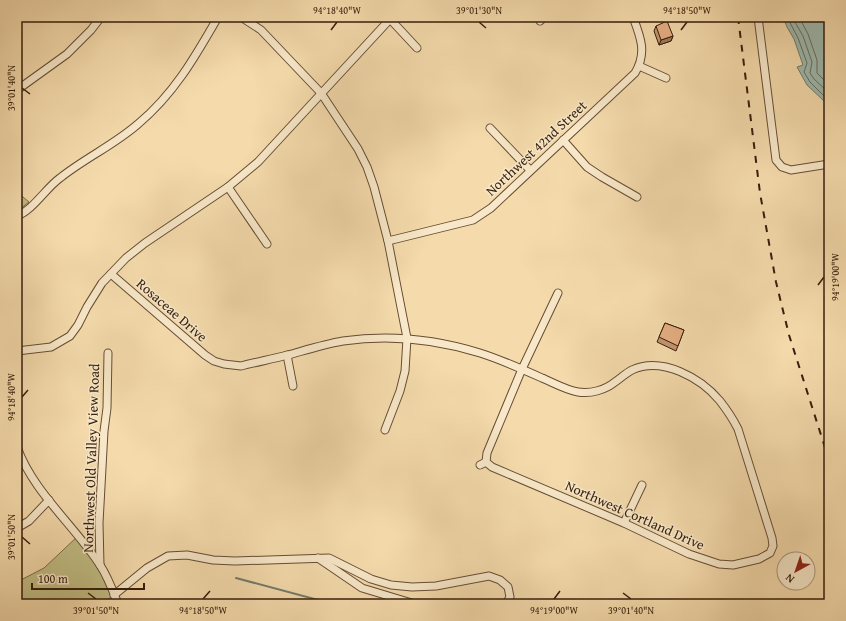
<svg xmlns="http://www.w3.org/2000/svg" width="846" height="621" font-family="'Gentium Book Plus',serif">
<style>
.green{fill:#c2be85;stroke:#7c6e48}
.water{fill:#9dbab0;stroke:#737c6e}
.lines{fill:none;stroke-linecap:round;stroke-linejoin:round}
.shore{stroke:#696c5e;stroke-width:1}
.stream{stroke:#737c6e;stroke-width:2}
.minor-casing{stroke:#654d34;stroke-width:9}
.minor{stroke:#f8e8c9;stroke-width:7}
.rail{stroke:#351e0c;stroke-width:2;stroke-dasharray:7 7;stroke-linecap:butt}
.wall{fill:#c59671;stroke:#351e0c}
.shaded-wall{fill:#a07a5c;stroke:#351e0c}
.building{fill:#e5af83;stroke:#351e0c}
.ticks{fill:none;stroke:#351e0c;stroke-width:1.5}
.labels{text-anchor:middle;dominant-baseline:central;stroke-width:3;stroke-linejoin:round;paint-order:stroke}
.street-label{font-size:14px;fill:#351e0c;stroke:#f8e8c9}
.neatline{fill:none;stroke:#351e0c;stroke-width:1.5}
.ticks-label{font-size:10px;text-anchor:middle;fill:#351e0c}
</style>
<rect width="100%" height="100%" fill="#f5dbac"/>
<filter id="stains"><feTurbulence type="fractalNoise" baseFrequency=".005" numOctaves="4"/><feColorMatrix values="0 0 0 0 .2 0 0 0 0 .09 0 0 0 0 .02 0 0 0 .5 -.17"/></filter>
<radialGradient id="worn" r=".72"><stop offset=".6" stop-color="#630" stop-opacity="0"/><stop offset="1" stop-color="#630" stop-opacity=".3"/></radialGradient>
<g class="green">
<polygon points="17,192 29,202 17,211"/>
<polygon points="78,536 100,565 114,595 101,604 17,604 17,582 44,568"/>
</g>
<polygon class="water" points="783,17 829,17 829,120 824,101 807,85 797,67 803,65 794,39 787,27"/>
<g class="lines">
<g class="shore">
<polyline points="787,17 798,38 807,63 804,72 810,82 826,98 829,104"/>
<polyline points="792,17 803,36 812,62 810,73 814,79 829,93"/>
<polyline points="799,17 808,34 817,60 817,73 829,85"/>
</g>
<polyline class="stream" points="236,578 333,604"/>
<g class="minor-casing">
<g id="minor">
<polyline points="241,17 261,30 321,93 358,149 367,167 374,187 388,241 407,338 405,371 400,391 385,430"/>
<polyline points="758,17 776,160 782,167 791,170 829,164"/>
<polyline points="390,19 417,48"/>
<polyline points="540,21 544,17"/>
<polyline points="639,66 666,78"/>
<polyline points="17,90 67,54 91,30 101,17"/>
<polyline points="490,128 530,170"/>
<polyline points="563,140 587,167 602,177 637,197"/>
<polyline points="228,187 267,244"/>
<path d="M17,216C33,210 46,188 60,178C85,158 114,145 138,124C174,94 195,57 218,17"/>
<path d="M388,241L473,220L491,208L635,73C647,53 641,38 633,17"/>
<path d="M111,274L205,355L214,361L224,364L241,366C257,362 272,359 288,355C306,350 325,344 343,341C391,334 435,339 480,353C502,360 522,369 542,378C554,383 566,390 578,392C591,394 605,390 615,382C621,378 626,373 632,370C662,356 701,378 720,401C727,410 733,419 738,429L772,538L773,546L770,553L759,559L733,565L719,564L689,554L624,523L492,467L486,462L480,465"/>
<polyline points="17,351 51,347 70,336 78,325 87,307 102,283 126,258 145,243 228,187 258,162 392,17"/>
<polyline points="287,355 293,386"/>
<path d="M17,447C33,492 74,525 100,565C108,577 113,591 118,604"/>
<polyline points="486,462 487,453 522,369 558,293"/>
<polyline points="624,523 642,485"/>
<polyline points="17,528 29,521 49,500"/>
<polyline points="318,558 362,588 415,604"/>
<polyline points="100,565 99,523 104,431 107,408 108,353"/>
<polyline points="114,595 147,568 168,556 187,555 213,560 235,561 329,558 371,579 391,585 412,587 436,586 489,576 500,580 508,587 510,597 506,604"/>
</g>
</g>
<use href="#minor" class="minor"/>
<polyline class="rail" points="738,17 760,193 776,282 789,335 829,460"/>
</g>
<g class="wall">
<polygon points="656,26 673,36 671,41 659,45 654,31"/>
<polygon points="665,323 684,330 676,351 657,342"/>
</g>
<polygon class="shaded-wall" points="673,36 671,41 659,45 661,40"/>
<g class="building">
<polygon points="667,21 673,36 661,40 656,26"/>
<polygon points="665,323 684,330 678,346 659,337"/>
</g>
<path class="ticks" d="M479,22L486,28M331,30L337,22M681,30L687,22M22,88L30,94M818,285L824,277M22,397L28,390M22,537L30,544M88,593L96,599M623,593L631,599M203,599L210,591M554,599L560,591"/>
<g class="labels">
<g class="street-label">
<text transform="translate(536 148) rotate(-43)">Northwest 42nd Street</text>
<text transform="translate(172 310) rotate(41)">Rosaceae Drive</text>
<text transform="translate(91 458) rotate(-88)">Northwest Old Valley View Road</text>
<text transform="translate(635 515) rotate(24)">Northwest Cortland Drive</text>
</g>
</g>
<rect width="846" height="621" fill="none" stroke="#f5dbac" stroke-width="44"/>
<g transform="translate(796 571) rotate(220)"><circle r="19" fill="#f8e8c9" stroke="#aa977d"/>
<path d="M0-3L7 15L0 10L-7 15Z" fill="#8f2418"/>
<text y="-6" font-size="11" font-weight="bold" text-anchor="middle" fill="#351e0c">N</text>
</g>
<path d="M32 583v6h112v-6" fill="none" stroke="#351e0c" stroke-width="2"/>
<text x="38" y="583" font-size="12" fill="#351e0c" stroke="#f8e8c9" stroke-width="3" paint-order="stroke">100 m</text>
<rect x="22" y="22" width="802" height="577" class="neatline"/>
<g class="ticks-label">
<text x="337" y="14">94°18'40"W</text>
<text x="479" y="14">39°01'30"N</text>
<text x="687" y="14">94°18'50"W</text>
<text transform="translate(11 88) rotate(-90)" y="4">39°01'40"N</text>
<text transform="translate(835 277) rotate(-90)" y="4">94°19'00"W</text>
<text transform="translate(11 397) rotate(-90)" y="4">94°18'40"W</text>
<text transform="translate(11 537) rotate(-90)" y="4">39°01'50"N</text>
<text x="96" y="614">39°01'50"N</text>
<text x="203" y="614">94°18'50"W</text>
<text x="554" y="614">94°19'00"W</text>
<text x="631" y="614">39°01'40"N</text>
</g>
<rect width="100%" height="100%" filter="url(#stains)"/>
<rect width="100%" height="100%" fill="url(#worn)"/>
</svg>
